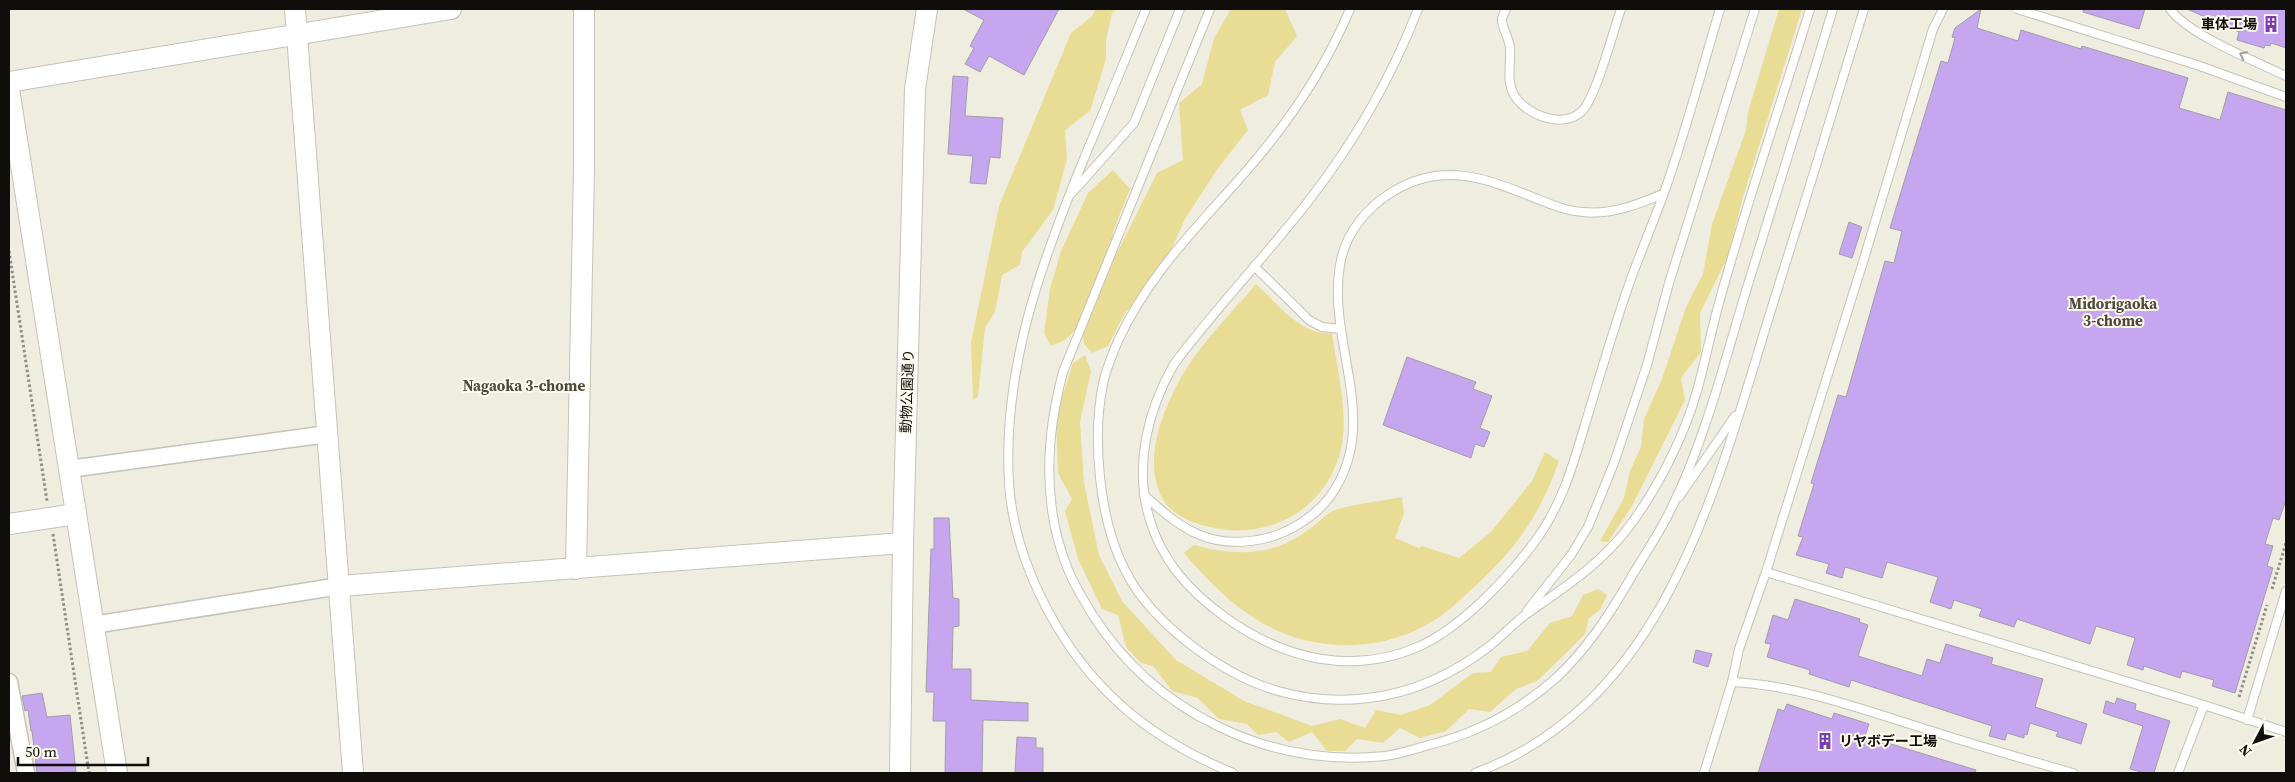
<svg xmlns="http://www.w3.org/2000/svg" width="2295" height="782" font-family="'Source Serif 4','Noto Sans JP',serif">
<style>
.green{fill:#e9dc94}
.building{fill:#c6a6ee;stroke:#a29da9}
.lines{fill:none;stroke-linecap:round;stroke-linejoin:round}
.service-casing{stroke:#c6c3b6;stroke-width:10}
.minor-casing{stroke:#c6c3b6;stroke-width:19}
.tertiary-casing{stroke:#c6c3b6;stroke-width:22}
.path{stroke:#908e84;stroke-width:3;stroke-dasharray:2.5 2.5;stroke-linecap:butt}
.service{stroke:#fff;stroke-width:8}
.minor{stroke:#fff;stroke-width:16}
.tertiary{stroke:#fff;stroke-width:20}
.oneway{stroke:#9f9f9d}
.labels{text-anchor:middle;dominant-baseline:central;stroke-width:4;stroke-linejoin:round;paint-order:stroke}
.poi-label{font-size:14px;font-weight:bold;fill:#0f0e0a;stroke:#fdfaed;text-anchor:end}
.street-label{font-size:14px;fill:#0f0e0a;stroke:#fdfaed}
.neighbourhood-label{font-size:15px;font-weight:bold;fill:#4c4a3f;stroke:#fdfaed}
</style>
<rect width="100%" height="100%" fill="#efeddf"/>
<g class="green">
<polygon points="1096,9 1117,9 1112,13 1106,40 1106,59 1090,111 1065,130 1067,159 1053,210 1022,252 1020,265 1002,275 995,312 985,328 978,396 973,401 971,343 999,206 1071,33 1092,16"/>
<polygon points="1231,9 1285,9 1297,36 1275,62 1268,95 1240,110 1248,130 1216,171 1185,219 1159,277 1125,313 1108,346 1092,353 1084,344 1082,331 1076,329 1065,340 1051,346 1044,333 1050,289 1061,251 1088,193 1113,170 1130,189 1114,229 1105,277 1157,173 1183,160 1179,103 1202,84 1214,38"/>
<polygon points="1779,9 1802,9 1743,197 1728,256 1700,313 1701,352 1681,378 1685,400 1632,506 1608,542 1600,541 1624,498 1630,471 1641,447 1644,419 1662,379 1686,307 1703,274 1712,224 1746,130 1748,112"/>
<path d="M1256,284C1277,303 1301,336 1332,333C1337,371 1350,415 1340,453C1323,514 1263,542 1206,526C1192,523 1172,514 1164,501C1143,467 1159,421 1175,389C1193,351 1229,316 1256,284Z"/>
<polygon points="1085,355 1091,371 1080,422 1084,483 1099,555 1122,601 1176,660 1244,701 1312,726 1340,719 1365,728 1376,710 1401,715 1430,705 1473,673 1491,672 1501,657 1527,651 1550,623 1572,616 1583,595 1598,589 1607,595 1600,610 1589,618 1585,634 1563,656 1537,681 1516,689 1490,712 1469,709 1446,731 1420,738 1400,728 1383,743 1357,739 1345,751 1327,751 1312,732 1289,742 1276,732 1258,735 1247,724 1219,719 1198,698 1172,691 1154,667 1140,662 1126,647 1118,615 1102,609 1078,559 1065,511 1072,499 1058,473 1056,416 1073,363"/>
<path d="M1545,452L1559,461C1540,515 1516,549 1473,588C1460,600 1448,612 1433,621C1409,636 1381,644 1353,645C1279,648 1230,607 1184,553L1194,545C1231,555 1268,557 1301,535C1311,529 1322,518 1331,512C1340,506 1388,500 1402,497L1404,513L1395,538L1419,548L1422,546L1459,558L1491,532L1532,481Z"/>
</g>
<g class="building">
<polygon points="963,9 1059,9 1024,75 989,56 980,72 965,64 974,48 970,46 984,20"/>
<polygon points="1981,9 1977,28 2018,41 2021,30 2081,49 2082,46 2188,78 2179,108 2220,120 2228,92 2286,110 2286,500 2279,520 2273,518 2265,544 2273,546 2267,566 2273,568 2235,693 2212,686 2214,680 2182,671 2180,678 2144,666 2143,670 2127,665 2135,638 2096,626 2090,644 2017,619 2014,627 1979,616 1982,609 1954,600 1951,609 1930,602 1938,577 1887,562 1882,578 1845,567 1842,578 1826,573 1829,564 1796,555 1803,537 1798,536 1814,484 1811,483 1838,395 1846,397 1885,261 1894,263 1902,231 1890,228 1941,61 1948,63 1955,38 1952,37 1955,28"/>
<polygon points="2084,9 2145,9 2139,29 2083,12"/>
<polygon points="2187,9 2286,9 2286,48 2271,43 2270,46 2265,45 2264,48 2237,40 2239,32"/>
<polygon points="953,76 968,77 965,116 1003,118 1000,158 990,157 986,184 970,183 973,156 948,154"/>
<polygon points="1849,222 1862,227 1852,258 1839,254"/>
<polygon points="1407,357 1476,382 1473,389 1492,396 1480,428 1490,432 1484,447 1475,444 1471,458 1383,425"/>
<polygon points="934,518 949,518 953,598 959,599 959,626 953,627 952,669 971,669 971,700 1028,703 1028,721 983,720 982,773 945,773 946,721 933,721 934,692 926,692 931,549 934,549"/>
<polygon points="1795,599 1860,619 1859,622 1868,625 1858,656 1922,676 1927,659 1940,663 1946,644 1993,658 1991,664 2043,679 2035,707 2087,724 2081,744 2056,736 2058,732 2030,723 2027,735 2024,734 2024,738 2007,733 2005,740 1989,736 1992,726 1851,680 1849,687 1809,674 1810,670 1767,657 1771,644 1765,643 1773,615 1788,620"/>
<polygon points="1696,650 1712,654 1708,667 1693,662"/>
<polygon points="42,693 47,717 70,715 76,772 37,773 32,731 31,731 28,710 25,711 22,696"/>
<polygon points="2117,698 2136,704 2135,710 2170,721 2154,773 2145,773 2130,769 2143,726 2103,713 2106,701 2115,704"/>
<polygon points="1787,704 1832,719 1834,713 1869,724 1865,736 1976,770 1975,773 1758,773 1778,709 1784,711"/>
<polygon points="1017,737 1036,738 1036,748 1043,748 1043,773 1015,773"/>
</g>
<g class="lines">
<g class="service-casing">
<g id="service">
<path d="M1146,9C1127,55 1108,102 1088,149C1044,255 1002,365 1009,483C1012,532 1031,583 1056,625C1098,697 1157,742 1233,773"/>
<path d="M1210,9L1063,372C1046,436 1042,504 1067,567C1073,583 1083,599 1092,614C1154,712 1268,768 1385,756C1400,754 1415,749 1429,745C1477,733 1519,711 1556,678C1586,650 1608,617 1629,581C1643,557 1659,534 1671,509C1707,436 1726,355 1750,278C1778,188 1806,99 1833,9"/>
<path d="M1350,9C1327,64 1293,116 1254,162C1203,222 1152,268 1118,341C1112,355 1106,369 1103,384C1092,438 1099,520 1125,570C1151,623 1222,675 1278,691C1307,699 1338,702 1368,698C1413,693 1455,673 1491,645C1503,635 1513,624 1525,615C1562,589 1600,565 1628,528C1657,490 1684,437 1697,391C1705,362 1711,332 1719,303C1746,204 1780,107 1810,9"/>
<path d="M1418,9C1391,79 1353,144 1307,203C1264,258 1216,308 1174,364C1148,410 1134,464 1149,517C1161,560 1189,591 1225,617C1283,659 1352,676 1420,646C1461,627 1506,580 1533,544C1560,509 1572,469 1584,428C1597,385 1610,341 1624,299C1636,262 1652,227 1665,190C1686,131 1702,69 1720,9"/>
<path d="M1506,9C1505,12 1502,16 1502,20C1502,29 1510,39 1510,49C1511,65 1506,80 1514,95C1526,115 1562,129 1581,112C1596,99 1613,31 1621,9"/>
<polyline points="2017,9 2197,65 2286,97"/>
<path d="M2170,9C2189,35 2255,61 2286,76"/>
<polyline points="1072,193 1134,123 1180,9"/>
<polyline points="1254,266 1309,320 1322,327 1341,329"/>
<path d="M1144,495C1183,531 1212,551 1267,538C1290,532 1314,517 1329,498C1385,422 1324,342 1341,260C1347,231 1368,207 1392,192C1443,161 1485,178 1535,198C1550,204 1566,211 1583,212C1612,215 1636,205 1663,194"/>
<polyline points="1679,497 1735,416"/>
<polyline points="1766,572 2204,705 2286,732"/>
<polyline points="1527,611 1571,555 1588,527 1614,463 1647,365 1669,283 1755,9"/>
<path d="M1732,682C1795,685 1855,707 1916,726C1968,743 2020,758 2073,773"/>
<polyline points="2247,720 2286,591"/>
<path d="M1475,773C1668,702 1717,483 1772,307C1803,208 1834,108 1864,9"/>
<polyline points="1704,773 1732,682 1739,649 1766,572 1863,262 1933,29 1943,9"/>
<polyline points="2178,773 2204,705"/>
</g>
</g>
<g class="minor-casing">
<g id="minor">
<polyline points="69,469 328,434"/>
<polyline points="93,625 340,586"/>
<polyline points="9,682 26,773"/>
</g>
</g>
<g class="tertiary-casing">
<g id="tertiary">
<polyline points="295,9 353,773"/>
<polyline points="9,82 451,9"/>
<polyline points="9,89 117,773"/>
<polyline points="9,524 76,514"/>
<polyline points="576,569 584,168 584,9"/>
<polyline points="340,586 903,543"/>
<polyline points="900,773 903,543 915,89 927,9"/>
</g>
</g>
<g class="path">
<polyline points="9,251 47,501"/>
<polyline points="53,534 89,773"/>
<polyline points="2272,589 2286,543"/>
<polyline points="2239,697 2267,605"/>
</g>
<use href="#service" class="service"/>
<use href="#minor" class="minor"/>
<use href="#tertiary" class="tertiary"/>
</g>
<defs><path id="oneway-chevron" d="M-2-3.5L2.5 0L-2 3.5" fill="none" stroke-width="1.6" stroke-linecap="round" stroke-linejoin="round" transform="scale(1.25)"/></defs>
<use class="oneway" href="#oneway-chevron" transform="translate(2243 55) rotate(-153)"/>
<defs>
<g id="building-bare" transform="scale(1.35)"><path d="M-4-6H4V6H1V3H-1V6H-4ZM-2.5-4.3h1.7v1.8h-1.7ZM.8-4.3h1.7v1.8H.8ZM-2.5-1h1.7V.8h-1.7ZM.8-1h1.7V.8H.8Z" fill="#7a3db3" stroke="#fdfaed" stroke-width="2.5" paint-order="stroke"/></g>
</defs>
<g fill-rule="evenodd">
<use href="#building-bare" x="2271" y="24"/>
<use href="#building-bare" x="1825" y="741"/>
</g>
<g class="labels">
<g class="poi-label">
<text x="2257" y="24">車体工場</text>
<text x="1839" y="741" text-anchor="start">リヤボデー工場</text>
</g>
<g class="street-label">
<text transform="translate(907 391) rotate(-88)">動物公園通り</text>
</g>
<g class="neighbourhood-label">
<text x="2113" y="303">Midorigaoka<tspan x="2113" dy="17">3-chome</tspan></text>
<text x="524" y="385">Nagaoka 3-chome</text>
</g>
</g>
<rect width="2295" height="782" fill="none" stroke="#0f0e0a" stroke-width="20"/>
<g transform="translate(2255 742) rotate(229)" stroke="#fdfaed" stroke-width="4" paint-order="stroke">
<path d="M0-4L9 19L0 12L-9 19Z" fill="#0f0e0a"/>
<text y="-8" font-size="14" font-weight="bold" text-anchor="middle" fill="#0f0e0a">N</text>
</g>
<path d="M18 757v8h130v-8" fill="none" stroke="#0f0e0a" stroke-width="2.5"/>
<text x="25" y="757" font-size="15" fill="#0f0e0a" stroke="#fdfaed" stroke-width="4" paint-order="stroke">50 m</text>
</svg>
